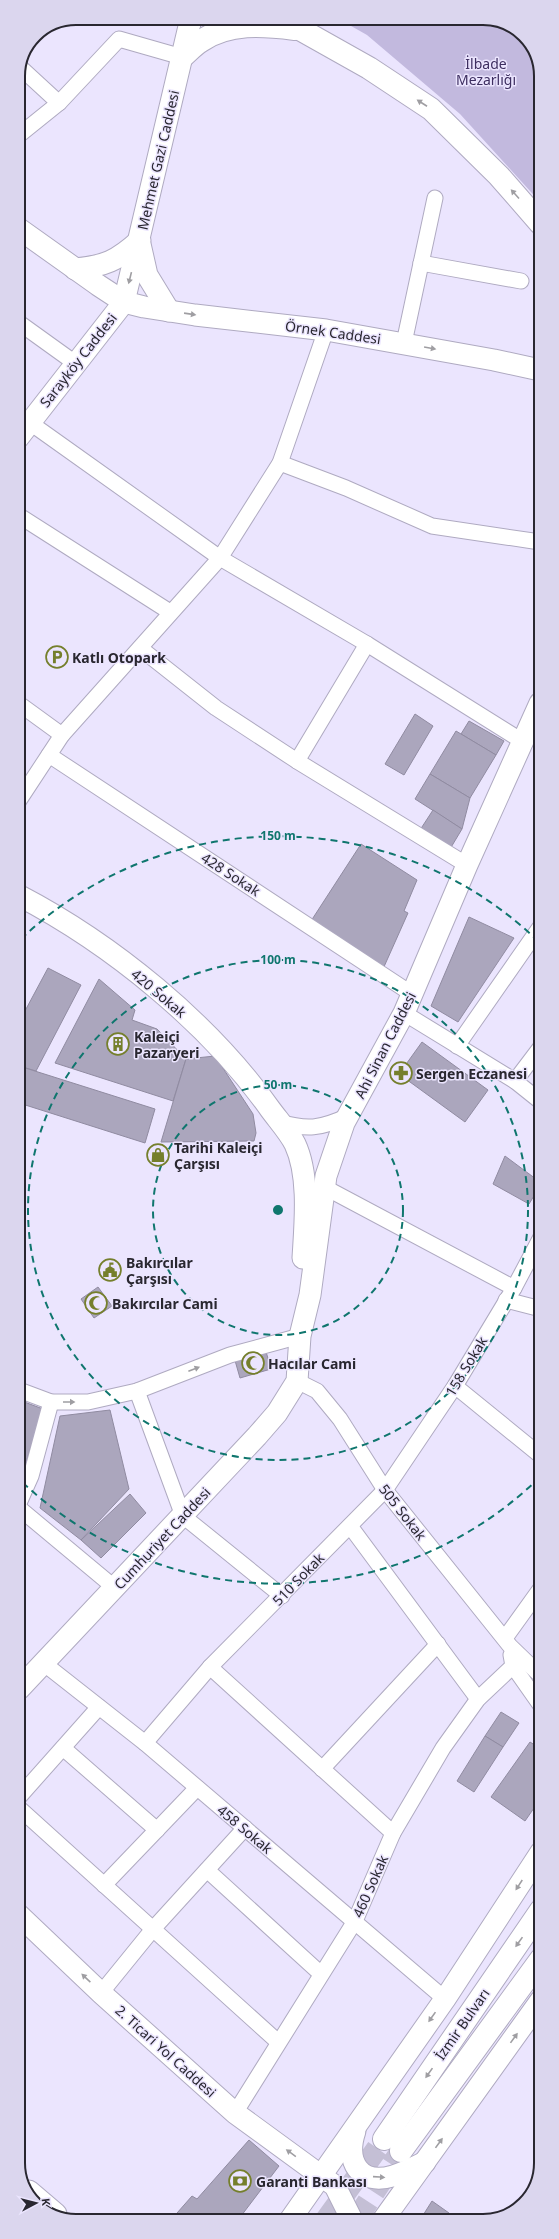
<svg xmlns="http://www.w3.org/2000/svg" width="559" height="2239" font-family="'Noto Sans',sans-serif">
<style>
.green{fill:#c2b9de}
.building{fill:#aba6bd;stroke:#908ba1}
.lines{fill:none;stroke-linecap:round;stroke-linejoin:round}
.primary-tunnel{stroke:#c4bfd5;stroke-width:22;stroke-dasharray:22 11;stroke-linecap:butt}
.street-casing{stroke:#afaac1;stroke-width:17}
.secondary-casing{stroke:#afaac1;stroke-width:23}
.primary-casing{stroke:#afaac1;stroke-width:24}
.street{stroke:#fff;stroke-width:15}
.secondary{stroke:#fff;stroke-width:21}
.primary{stroke:#fff;stroke-width:22}
.oneway{fill:#9f9ea2}
.ring{fill:none;stroke:#0f766e;stroke-width:2;stroke-dasharray:7 5}
.labels{text-anchor:middle;dominant-baseline:central;stroke-width:3;stroke-linejoin:round;paint-order:stroke}
.park-label{font-size:14px;fill:#3d2e60;stroke:#ebe5fe}
.street-label{font-size:14px;fill:#292730;stroke:#ebe5fe}
.poi-label{font-size:14px;font-weight:bold;fill:#292730;stroke:#ebe5fe;text-anchor:start}
.rim{fill:none;stroke:#292730;stroke-width:2}
.centre{fill:#0f766e;stroke:#ebe5fe;stroke-width:2}
.ring-label{font-size:12px;text-anchor:middle;font-weight:bold;fill:#0f766e;stroke:#ebe5fe;stroke-width:3;stroke-linejoin:round;paint-order:stroke}
</style>
<rect width="100%" height="100%" fill="#ebe5fe"/>
<polygon class="green" points="337,18 490,18 521,33 540,65 540,202 460,114 367,35"/>
<g class="building">
<polygon points="415,714 433,726 404,775 385,764"/>
<polygon points="469,721 504,741 496,755 461,734"/>
<polygon points="456,731 496,755 470,798 430,774"/>
<polygon points="430,774 470,798 462,829 415,799"/>
<polygon points="433,810 462,829 450,849 420,830"/>
<polygon points="361,844 417,880 404,911 408,913 383,969 311,921"/>
<polygon points="469,917 514,938 458,1022 431,1006"/>
<polygon points="48,968 81,985 36,1071 19,1066 18,1024"/>
<polygon points="99,979 135,1010 132,1020 157,1029 186,1059 173,1101 55,1063"/>
<polygon points="422,1042 488,1090 465,1122 399,1074"/>
<polygon points="215,1056 253,1114 256,1133 254,1141 161,1142 186,1059"/>
<polygon points="19,1066 155,1109 145,1143 19,1103"/>
<polygon points="505,1156 540,1182 540,1186 529,1204 493,1184"/>
<polygon points="98,1287 112,1306 94,1318 81,1299"/>
<polygon points="265,1348 271,1369 240,1378 234,1357"/>
<polygon points="19,1400 43,1409 19,1484"/>
<polygon points="110,1410 129,1489 81,1540 40,1508 60,1416"/>
<polygon points="130,1494 146,1513 101,1558 81,1540"/>
<polygon points="501,1712 519,1723 503,1747 485,1736"/>
<polygon points="485,1736 503,1747 474,1792 457,1781"/>
<polygon points="530,1742 541,1749 541,1798 525,1821 491,1797"/>
<polygon points="249,2140 279,2166 238,2220 170,2221 192,2196 197,2199"/>
<polygon points="432,2201 449,2213 445,2220 420,2220"/>
</g>
<g class="lines">
<g class="primary-tunnel">
<polyline points="326,2220 384,2139"/>
<polyline points="356,2220 401,2151"/>
</g>
<g class="street-casing">
<g id="street">
<polyline points="21,68 59,103"/>
<polyline points="18,136 59,103 119,39 182,57"/>
<polyline points="421,263 521,281"/>
<polyline points="18,322 75,363"/>
<polyline points="404,343 435,198"/>
<polyline points="29,422 220,558 367,644 522,741"/>
<polyline points="280,463 346,488 432,526 540,542"/>
<polyline points="18,515 170,612"/>
<polyline points="140,648 216,708 297,761 467,865"/>
<polyline points="18,703 62,735"/>
<polyline points="49,755 412,994"/>
<polyline points="297,761 367,644"/>
<polyline points="18,802 62,735 220,558 280,463 326,330"/>
<polyline points="404,1013 515,1081 540,1101"/>
<polyline points="457,1046 540,927"/>
<polyline points="515,1081 540,1048"/>
<path d="M279,1122C307,1130 320,1129 348,1116"/>
<polyline points="326,1188 514,1288"/>
<polyline points="506,1300 541,1309"/>
<polyline points="297,1381 317,1391 340,1419 385,1490 510,1646 541,1676"/>
<polyline points="455,1386 541,1456"/>
<polyline points="19,1390 51,1402 88,1402 137,1391 230,1355 300,1336"/>
<polyline points="137,1391 183,1516 282,1596"/>
<polyline points="19,1503 31,1476 51,1402"/>
<polyline points="19,1508 115,1588"/>
<polyline points="350,1526 478,1699"/>
<polyline points="505,1638 541,1588"/>
<polyline points="511,1655 513,1666 541,1706"/>
<polyline points="42,1662 145,1743 445,1999"/>
<polyline points="210,1667 393,1833"/>
<polyline points="145,1743 210,1667 385,1490 455,1386 514,1288 541,1237"/>
<polyline points="63,1748 157,1830"/>
<polyline points="322,1769 438,1644"/>
<polyline points="19,1797 99,1707"/>
<polyline points="19,1808 278,2042"/>
<polyline points="207,1870 321,1974"/>
<polyline points="104,1885 197,1788"/>
<polyline points="101,1993 153,1929 245,1828"/>
<polyline points="235,2113 355,1921 393,1833 443,1748 478,1699 513,1666"/>
</g>
</g>
<g class="secondary-casing">
<g id="secondary">
<polyline points="18,228 98,285 124,302 144,307 195,315 326,330 494,360 540,370"/>
<polyline points="140,244 147,275 169,311"/>
<path d="M75,269C105,266 117,261 140,240"/>
<polyline points="18,438 124,302 191,18"/>
<path d="M18,895C112,944 209,1023 270,1109C278,1120 289,1132 295,1144C310,1176 305,1224 303,1258"/>
<polyline points="19,1689 257,1436 277,1413 297,1381 300,1336 310,1295 326,1176 344,1123 404,1013 467,865 540,703"/>
<polyline points="19,1915 101,1993 235,2113 335,2186 352,2220"/>
<path d="M355,2131C345,2161 359,2186 393,2176C404,2173 415,2167 425,2162"/>
<polyline points="29,2191 56,2214"/>
<polyline points="290,2220 445,1999 541,1852"/>
<polyline points="383,2220 541,2000"/>
</g>
</g>
<g class="primary-casing">
<g id="primary">
<polyline points="189,18 190,22"/>
<polyline points="280,18 369,68 431,109 499,176 540,223"/>
<path d="M182,57C188,52 194,45 201,41C229,22 263,25 295,29"/>
<polyline points="384,2139 541,1910"/>
<polyline points="401,2151 541,1959"/>
</g>
</g>
<use href="#street" class="street"/>
<use href="#secondary" class="secondary"/>
<use href="#primary" class="primary"/>
</g>
<defs><path id="oneway-solid" d="M-6-.8H1V-3.2L6.5 0L1 3.2V.8H-6Z"/></defs>
<g class="oneway">
<use href="#oneway-solid" transform="translate(422 103) rotate(-147)"/>
<use href="#oneway-solid" transform="translate(515 194) rotate(-132)"/>
<use href="#oneway-solid" transform="translate(130 278) rotate(104)"/>
<use href="#oneway-solid" transform="translate(190 314) rotate(8)"/>
<use href="#oneway-solid" transform="translate(430 348) rotate(10)"/>
<use href="#oneway-solid" transform="translate(194 1369) rotate(-21)"/>
<use href="#oneway-solid" transform="translate(69 1402)"/>
<use href="#oneway-solid" transform="translate(519 1885) rotate(123)"/>
<use href="#oneway-solid" transform="translate(519 1942) rotate(125)"/>
<use href="#oneway-solid" transform="translate(86 1978) rotate(-137)"/>
<use href="#oneway-solid" transform="translate(432 2017) rotate(125)"/>
<use href="#oneway-solid" transform="translate(514 2038) rotate(-54)"/>
<use href="#oneway-solid" transform="translate(429 2073) rotate(125)"/>
<use href="#oneway-solid" transform="translate(439 2143) rotate(-54)"/>
<use href="#oneway-solid" transform="translate(291 2153) rotate(-144)"/>
<use href="#oneway-solid" transform="translate(379 2177) rotate(4)"/>
</g>
<g class="ring">
<circle cx="278" cy="1210" r="125"/>
<circle cx="278" cy="1210" r="250"/>
<path d="M540 1477A374 374 0 0 1 21 1481M21 939A374 374 0 0 1 540 943"/>
</g>
<defs>
<g id="parking-ring" transform="scale(1.15)"><circle r="9.5" fill="#ebe5fe" stroke="#757f2c" stroke-width="1.5"/><path d="M-3.5-5.5H1a3.5 3.5 0 0 1 0 7H-1V5.5H-3.5ZM-1-3.4V-.6H.8a1.4 1.4 0 0 0 0-2.8Z" fill="#757f2c"/></g>
<g id="building-ring" transform="scale(1.15)"><circle r="9.5" fill="#ebe5fe" stroke="#757f2c" stroke-width="1.5"/><path d="M-4-6H4V6H1V3H-1V6H-4ZM-2.5-4.3h1.7v1.8h-1.7ZM.8-4.3h1.7v1.8H.8ZM-2.5-1h1.7V.8h-1.7ZM.8-1h1.7V.8H.8Z" fill="#757f2c"/></g>
<g id="pharmacy-ring" transform="scale(1.15)"><circle r="9.5" fill="#ebe5fe" stroke="#757f2c" stroke-width="1.5"/><path d="M-2-6h4v4h4v4h-4v4h-4v-4h-4v-4h4Z" fill="#757f2c"/></g>
<g id="shop-ring" transform="scale(1.15)"><circle r="9.5" fill="#ebe5fe" stroke="#757f2c" stroke-width="1.5"/><path d="M-5-2.5h2.3a2.7 3.5 0 0 1 5.4 0H5L5.5 6h-11ZM-1.5-2.5h3a1.5 2.3 0 0 0-3 0Z" fill="#757f2c"/></g>
<g id="civic-ring" transform="scale(1.15)"><circle r="9.5" fill="#ebe5fe" stroke="#757f2c" stroke-width="1.5"/><path d="M-.6-6.5H3V-4.5H.6V-3L4-1V1h2V6H-6V1h2V-1L-.6-3ZM-1.2 2.5V6h2.4V2.5Z" fill="#757f2c"/></g>
<g id="mosque-ring" transform="scale(1.15)"><circle r="9.5" fill="#ebe5fe" stroke="#757f2c" stroke-width="1.5"/><path d="M3.5-4.9A6 6 0 1 0 3.5 4.9A5 5 0 1 1 3.5-4.9Z" fill="#757f2c"/></g>
<g id="bank-ring" transform="scale(1.15)"><circle r="9.5" fill="#ebe5fe" stroke="#757f2c" stroke-width="1.5"/><path d="M-6-4H6V4H-6ZM0-2.3a2.3 2.3 0 1 0 0 4.6a2.3 2.3 0 1 0 0-4.6Z" fill="#757f2c"/></g>
</defs>
<g fill-rule="evenodd">
<use href="#parking-ring" x="57" y="657"/>
<use href="#building-ring" x="118" y="1044"/>
<use href="#pharmacy-ring" x="401" y="1073"/>
<use href="#shop-ring" x="158" y="1155"/>
<use href="#civic-ring" x="110" y="1270"/>
<use href="#mosque-ring" x="96" y="1303"/>
<use href="#mosque-ring" x="253" y="1363"/>
<use href="#bank-ring" x="240" y="2181"/>
</g>
<g class="labels">
<g class="park-label">
<text x="486" y="63">İlbade<tspan x="486" dy="16">Mezarlığı</tspan></text>
</g>
<g class="street-label">
<text transform="translate(158 160) rotate(-77)">Mehmet Gazi Caddesi</text>
<text transform="translate(333 332) rotate(8)">Örnek Caddesi</text>
<text transform="translate(78 360) rotate(-52)">Sarayköy Caddesi</text>
<text transform="translate(231 874) rotate(33)">428 Sokak</text>
<text transform="translate(159 993) rotate(40)">420 Sokak</text>
<text transform="translate(385 1045) rotate(-63)">Ahi Sinan Caddesi</text>
<text transform="translate(466 1366) rotate(-59)">158 Sokak</text>
<text transform="translate(403 1512) rotate(52)">505 Sokak</text>
<text transform="translate(162 1538) rotate(-47)">Cumhuriyet Caddesi</text>
<text transform="translate(298 1579) rotate(-46)">510 Sokak</text>
<text transform="translate(245 1829) rotate(40)">458 Sokak</text>
<text transform="translate(370 1886) rotate(-66)">460 Sokak</text>
<text transform="translate(462 2024) rotate(-55)">İzmir Bulvarı</text>
<text transform="translate(166 2051) rotate(42)">2. Ticari Yol Caddesi</text>
</g>
<g class="poi-label">
<text x="72" y="657">Katlı Otopark</text>
<text x="134" y="1036">Kaleiçi<tspan x="134" dy="16">Pazaryeri</tspan></text>
<text x="416" y="1073">Sergen Eczanesi</text>
<text x="174" y="1147">Tarihi Kaleiçi<tspan x="174" dy="16">Çarşısı</tspan></text>
<text x="126" y="1262">Bakırcılar<tspan x="126" dy="16">Çarşısı</tspan></text>
<text x="112" y="1303">Bakırcılar Cami</text>
<text x="268" y="1363">Hacılar Cami</text>
<text x="256" y="2181">Garanti Bankası</text>
</g>
</g>
<path d="M0 0H559V2239H0ZM76 25H483A51 51 0 0 1 534 76V2163A51 51 0 0 1 483 2214H76A51 51 0 0 1 25 2163V76A51 51 0 0 1 76 25Z" fill="#dbd6ee" fill-rule="evenodd"/>
<path class="rim" d="M76 25H483A51 51 0 0 1 534 76V2163A51 51 0 0 1 483 2214H76A51 51 0 0 1 25 2163V76A51 51 0 0 1 76 25Z"/>
<circle cx="278" cy="1210" r="6" class="centre"/>
<g class="ring-label">
<text x="278" y="840">150 m</text>
<text x="278" y="964">100 m</text>
<text x="278" y="1089">50 m</text>
</g>
<g transform="translate(36 2203) rotate(83)" stroke="#ebe5fe" stroke-width="3" paint-order="stroke">
<path d="M0-3L7 15L0 10L-7 15Z" fill="#292730"/>
<text y="-6" font-size="11" font-weight="bold" text-anchor="middle" fill="#292730">K</text>
</g>
</svg>
